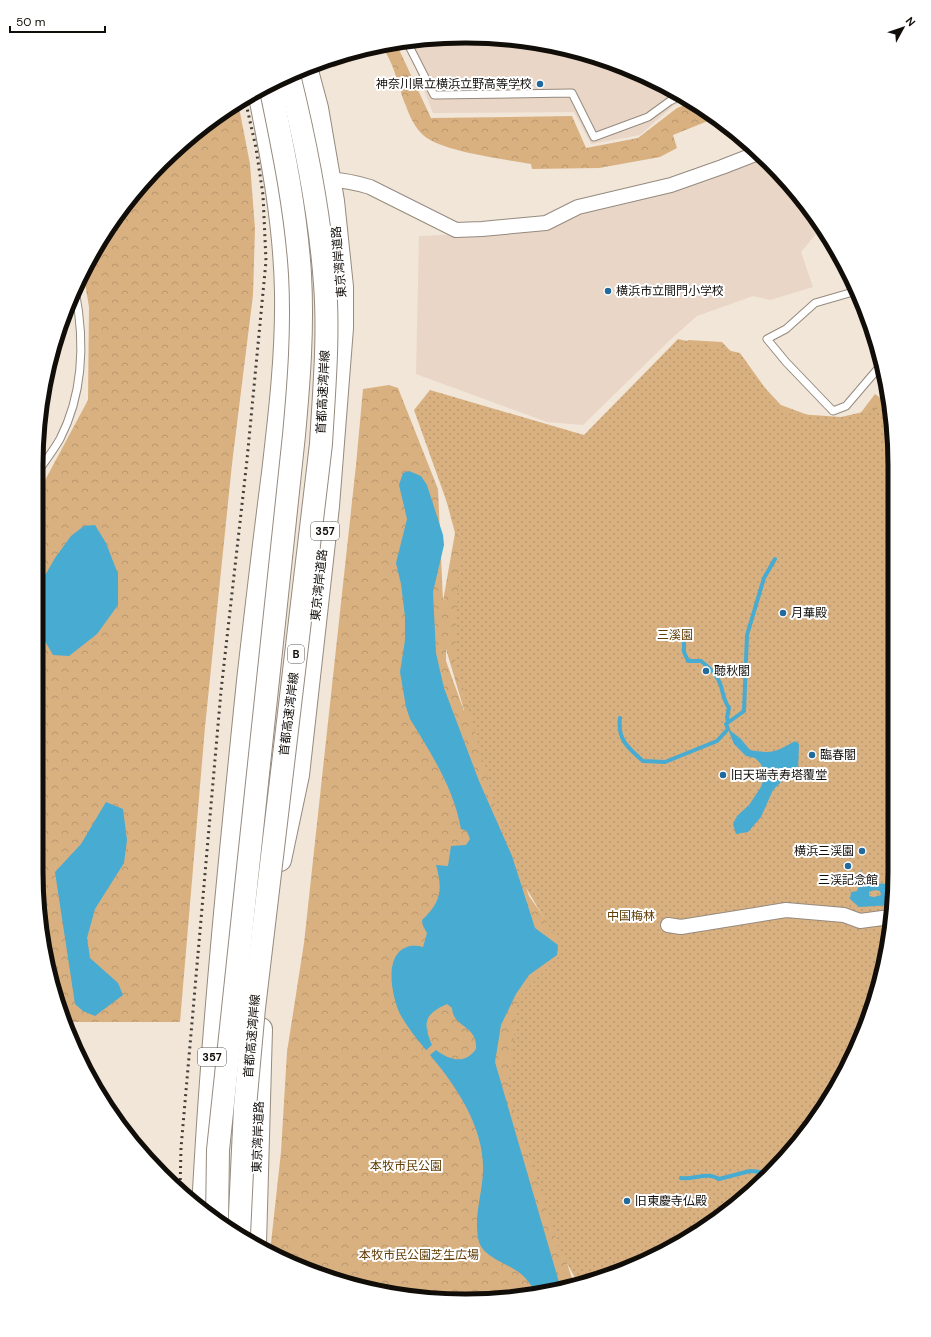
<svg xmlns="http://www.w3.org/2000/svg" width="931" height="1337" font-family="'DM Sans','Noto Sans JP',sans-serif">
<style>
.education{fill:#e9d6c6}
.forest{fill:url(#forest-crowns);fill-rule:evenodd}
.garden{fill:url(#garden-dots)}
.water{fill:#48abd1;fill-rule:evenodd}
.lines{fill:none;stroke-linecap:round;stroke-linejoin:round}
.stream{stroke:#48abd1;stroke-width:4}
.service-casing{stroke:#958a7e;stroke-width:9}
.minor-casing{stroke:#958a7e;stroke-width:16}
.trunk-casing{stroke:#958a7e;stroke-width:24}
.service{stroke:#fff;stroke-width:7}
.minor{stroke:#fff;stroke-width:14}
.trunk{stroke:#fff;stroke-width:22}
.rail{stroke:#443f39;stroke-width:3;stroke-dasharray:2 4;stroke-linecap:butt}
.motorway-bridge-casing{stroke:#958a7e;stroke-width:24;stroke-linecap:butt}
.motorway-bridge{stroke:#fff;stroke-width:22}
.poi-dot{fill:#206a9e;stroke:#fff;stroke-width:1.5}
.labels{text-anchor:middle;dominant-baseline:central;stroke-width:4;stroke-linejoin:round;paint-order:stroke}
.shield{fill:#fff;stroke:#585653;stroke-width:1}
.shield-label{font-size:11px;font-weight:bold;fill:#110d09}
.poi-label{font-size:12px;fill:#110d09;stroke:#fff;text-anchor:start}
.street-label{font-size:12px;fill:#110d09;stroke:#fff}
.park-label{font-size:12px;fill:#603c03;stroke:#fff}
.rim{fill:none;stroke:#110d09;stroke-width:5}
</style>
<defs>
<pattern id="forest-crowns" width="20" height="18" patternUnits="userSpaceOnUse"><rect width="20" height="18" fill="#d9b181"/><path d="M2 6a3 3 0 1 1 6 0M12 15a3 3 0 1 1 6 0" fill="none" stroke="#b9976e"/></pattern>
<pattern id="garden-dots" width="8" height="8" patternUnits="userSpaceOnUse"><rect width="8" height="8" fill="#d9b181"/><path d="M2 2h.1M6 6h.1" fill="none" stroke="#b9976e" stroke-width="1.8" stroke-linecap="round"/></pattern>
</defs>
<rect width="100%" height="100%" fill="#f1e6d8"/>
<g class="education">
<polygon points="466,36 550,44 630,69 687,99 673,106 640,135 591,144 574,112 433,113 405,42"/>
<polygon points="765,158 806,204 821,228 801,252 813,287 770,300 753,296 697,316 671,339 583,425 547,422 416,374 419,236 546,231 584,213 622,205 716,177"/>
</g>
<g class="forest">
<path d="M396,43L431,118L572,116L586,148L638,138L677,108L692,102L704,109L725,126L718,128L713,119L673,135L677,148L660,157L599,168L532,169L531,164C504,159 442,152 423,135C415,128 409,115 406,106C397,85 395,62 380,45Z"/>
<polygon points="346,55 352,61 334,67 332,59"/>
<polygon points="238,102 250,164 255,229 253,295 232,464 205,727 180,1022 64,1022 51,983 38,890 36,849 36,497 88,400 89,307 83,271 125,204 162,162 227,108"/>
<path d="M688,340L722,342L781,405L816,418L856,419L875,394L889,404L895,465L509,838L529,896L570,954L514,1033L539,1181L574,1284L549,1293L466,1301L410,1297L301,1268L270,1252L281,1152L287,1052L304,943L356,465L363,389L389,385L398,388L438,489L443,601L455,533L434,454L593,444ZM446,649L464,710V711L446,661Z"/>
</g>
<polygon class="garden" points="678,339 740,353 783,413 841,417 889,406 895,465 895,871 887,956 862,1036 822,1110 769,1175 727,1212 656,1257 578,1283 560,1251 508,1090 518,998 564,951 511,863 455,659 460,539 414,410 430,390 584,435"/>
<g class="water">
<path d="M409,471L421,476L427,485L443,535L444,545L433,592L436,653L444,688L479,781L512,856L535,928L558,945L557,955L529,975L516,994L501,1025L495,1062L561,1289L549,1293L537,1294C531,1285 526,1277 517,1271C506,1263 484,1257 479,1242C473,1218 482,1196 483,1172C485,1129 457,1087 430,1055L436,1050C449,1060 465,1065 476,1049C478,1025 453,1028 452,1008L447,1004C425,1014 422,1022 432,1045L426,1050C417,1039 407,1027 400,1014C392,997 383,955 407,947C412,945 418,946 423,947L427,933L423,926L422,920C441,902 443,890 436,865L448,866L451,846L466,845L470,839L467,831L461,829C454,789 431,753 410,719L406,707L400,672L405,640V617L401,584L396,563L407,519L399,485L403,473Z"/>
<polygon points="95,525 106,543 118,574 118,605 97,634 69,656 53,655 42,636 39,586 55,558 71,536 84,526"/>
<path d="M728,729L740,738L750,750C774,754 775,752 795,741L799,744L798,771L783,780L773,790L761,817L748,832L736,834L733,824L737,816L749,805L761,787L764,778L763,768L760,763L755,758L746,756L734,744Z"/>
<polygon points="106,802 123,809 127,840 124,863 95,909 87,938 90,958 118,983 123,995 95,1016 83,1011 75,1004 55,872 81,844"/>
<path d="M861,871L865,883L894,884L892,905L859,907L850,899L851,892L857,891L859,886L855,883L857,874ZM874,890L880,891L881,895L874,897L869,896V892Z"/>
</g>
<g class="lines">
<g class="stream">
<path d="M684,639V652L688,661H701C709,667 718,676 721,686C723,694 724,701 729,708L727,717L728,722"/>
<path d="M620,718C617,739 628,748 643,761L665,762L717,741L728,729L726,724L744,711L747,635L764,578L775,559"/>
<polyline points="812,1123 816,1118"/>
<path d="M681,1178C694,1180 707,1171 719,1179L750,1171L771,1173"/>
</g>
<g class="service-casing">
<g id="service">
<polyline points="407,42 434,95 572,93 594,137 648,117 670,101 680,96"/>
<polyline points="856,290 853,292 815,303 786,329 767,339 786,362 833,411 846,406 881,365"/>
<path d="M36,474C44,463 53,451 60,439C84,392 85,341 75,290"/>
</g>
</g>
<g class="minor-casing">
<g id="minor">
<path d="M280,179C311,178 340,177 370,187L456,230L482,229L546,223L578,207L671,185L722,167L758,153"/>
<polyline points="668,925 681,927 786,910 844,915 860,921 890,917"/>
</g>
</g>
<g class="trunk-casing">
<g id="trunk">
<polyline points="280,860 298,775 328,506 342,328 342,287 333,201 317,108 306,67"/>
<path d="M203,1210C212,1033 230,857 248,681C256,611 264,542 273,473C280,413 287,353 286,293C285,224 272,158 259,91"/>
<polyline points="255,1244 261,1029"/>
</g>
</g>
<use href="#service" class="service"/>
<use href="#minor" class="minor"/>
<use href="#trunk" class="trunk"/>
<polyline class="rail" points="180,1192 181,1148 221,691 247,460 266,261 263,195 256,148 245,99"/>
<g class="motorway-bridge-casing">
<g id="motorway-bridge">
<path d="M217,1221L218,1150L294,435C299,381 303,328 300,274C296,210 283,148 270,85"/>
<path d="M239,1235L245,1107L254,1008L321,444C324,391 329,337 325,284C320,213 306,144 289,75"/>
</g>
</g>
<use href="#motorway-bridge" class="motorway-bridge"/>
</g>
<g class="poi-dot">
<circle cx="540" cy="84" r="4"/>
<circle cx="608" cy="291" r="4"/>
<circle cx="783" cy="613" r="4"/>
<circle cx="706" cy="671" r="4"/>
<circle cx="812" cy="755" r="4"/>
<circle cx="723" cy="775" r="4"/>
<circle cx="862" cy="851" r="4"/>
<circle cx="848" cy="866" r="4"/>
<circle cx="627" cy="1201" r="4"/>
</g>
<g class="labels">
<g class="shield">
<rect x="311" y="522" width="28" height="18" rx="3"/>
<rect x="288" y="645" width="16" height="18" rx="3"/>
<rect x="198" y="1048" width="28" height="18" rx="3"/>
</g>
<g class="shield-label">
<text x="325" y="531">357</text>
<text x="296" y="654">B</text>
<text x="212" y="1057">357</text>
</g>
<g class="poi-label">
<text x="532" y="84" text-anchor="end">神奈川県立横浜立野高等学校</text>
<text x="616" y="291">横浜市立間門小学校</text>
<text x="791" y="613">月華殿</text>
<text x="714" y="671">聴秋閣</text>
<text x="820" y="755">臨春閣</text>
<text x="731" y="775">旧天瑞寺寿塔覆堂</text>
<text x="854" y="851" text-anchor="end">横浜三渓園</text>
<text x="848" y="880" text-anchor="middle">三渓記念館</text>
<text x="635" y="1201">旧東慶寺仏殿</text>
</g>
<g class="street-label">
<text transform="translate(339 262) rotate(-95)">東京湾岸道路</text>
<text transform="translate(323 392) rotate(-87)">首都高速湾岸線</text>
<text transform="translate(319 585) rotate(-84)">東京湾岸道路</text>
<text transform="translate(289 714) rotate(-83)">首都高速湾岸線</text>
<text transform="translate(252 1036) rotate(-85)">首都高速湾岸線</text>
<text transform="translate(258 1137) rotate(-88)">東京湾岸道路</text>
</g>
<g class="park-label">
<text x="675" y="635">三溪園</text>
<text x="631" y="916">中国梅林</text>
<text x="406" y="1166">本牧市民公園</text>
<text x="419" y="1255">本牧市民公園芝生広場</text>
</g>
</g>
<path d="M0 0H931V1337H0ZM465 43H466A422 422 0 0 1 888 465V872A422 422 0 0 1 466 1294H465A422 422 0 0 1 43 872V465A422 422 0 0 1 465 43Z" fill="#fff" fill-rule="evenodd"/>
<path class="rim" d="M465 43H466A422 422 0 0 1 888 465V872A422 422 0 0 1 466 1294H465A422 422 0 0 1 43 872V465A422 422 0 0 1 465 43Z"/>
<g transform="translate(903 28) rotate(50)" stroke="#ffffff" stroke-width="3" paint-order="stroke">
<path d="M0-3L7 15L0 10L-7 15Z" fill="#110d09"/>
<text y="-6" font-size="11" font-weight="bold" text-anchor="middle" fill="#110d09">N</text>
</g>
<path d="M10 26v6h95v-6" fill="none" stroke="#110d09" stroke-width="2"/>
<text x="16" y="26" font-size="12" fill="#110d09" stroke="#ffffff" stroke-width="3" paint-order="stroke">50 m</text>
</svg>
